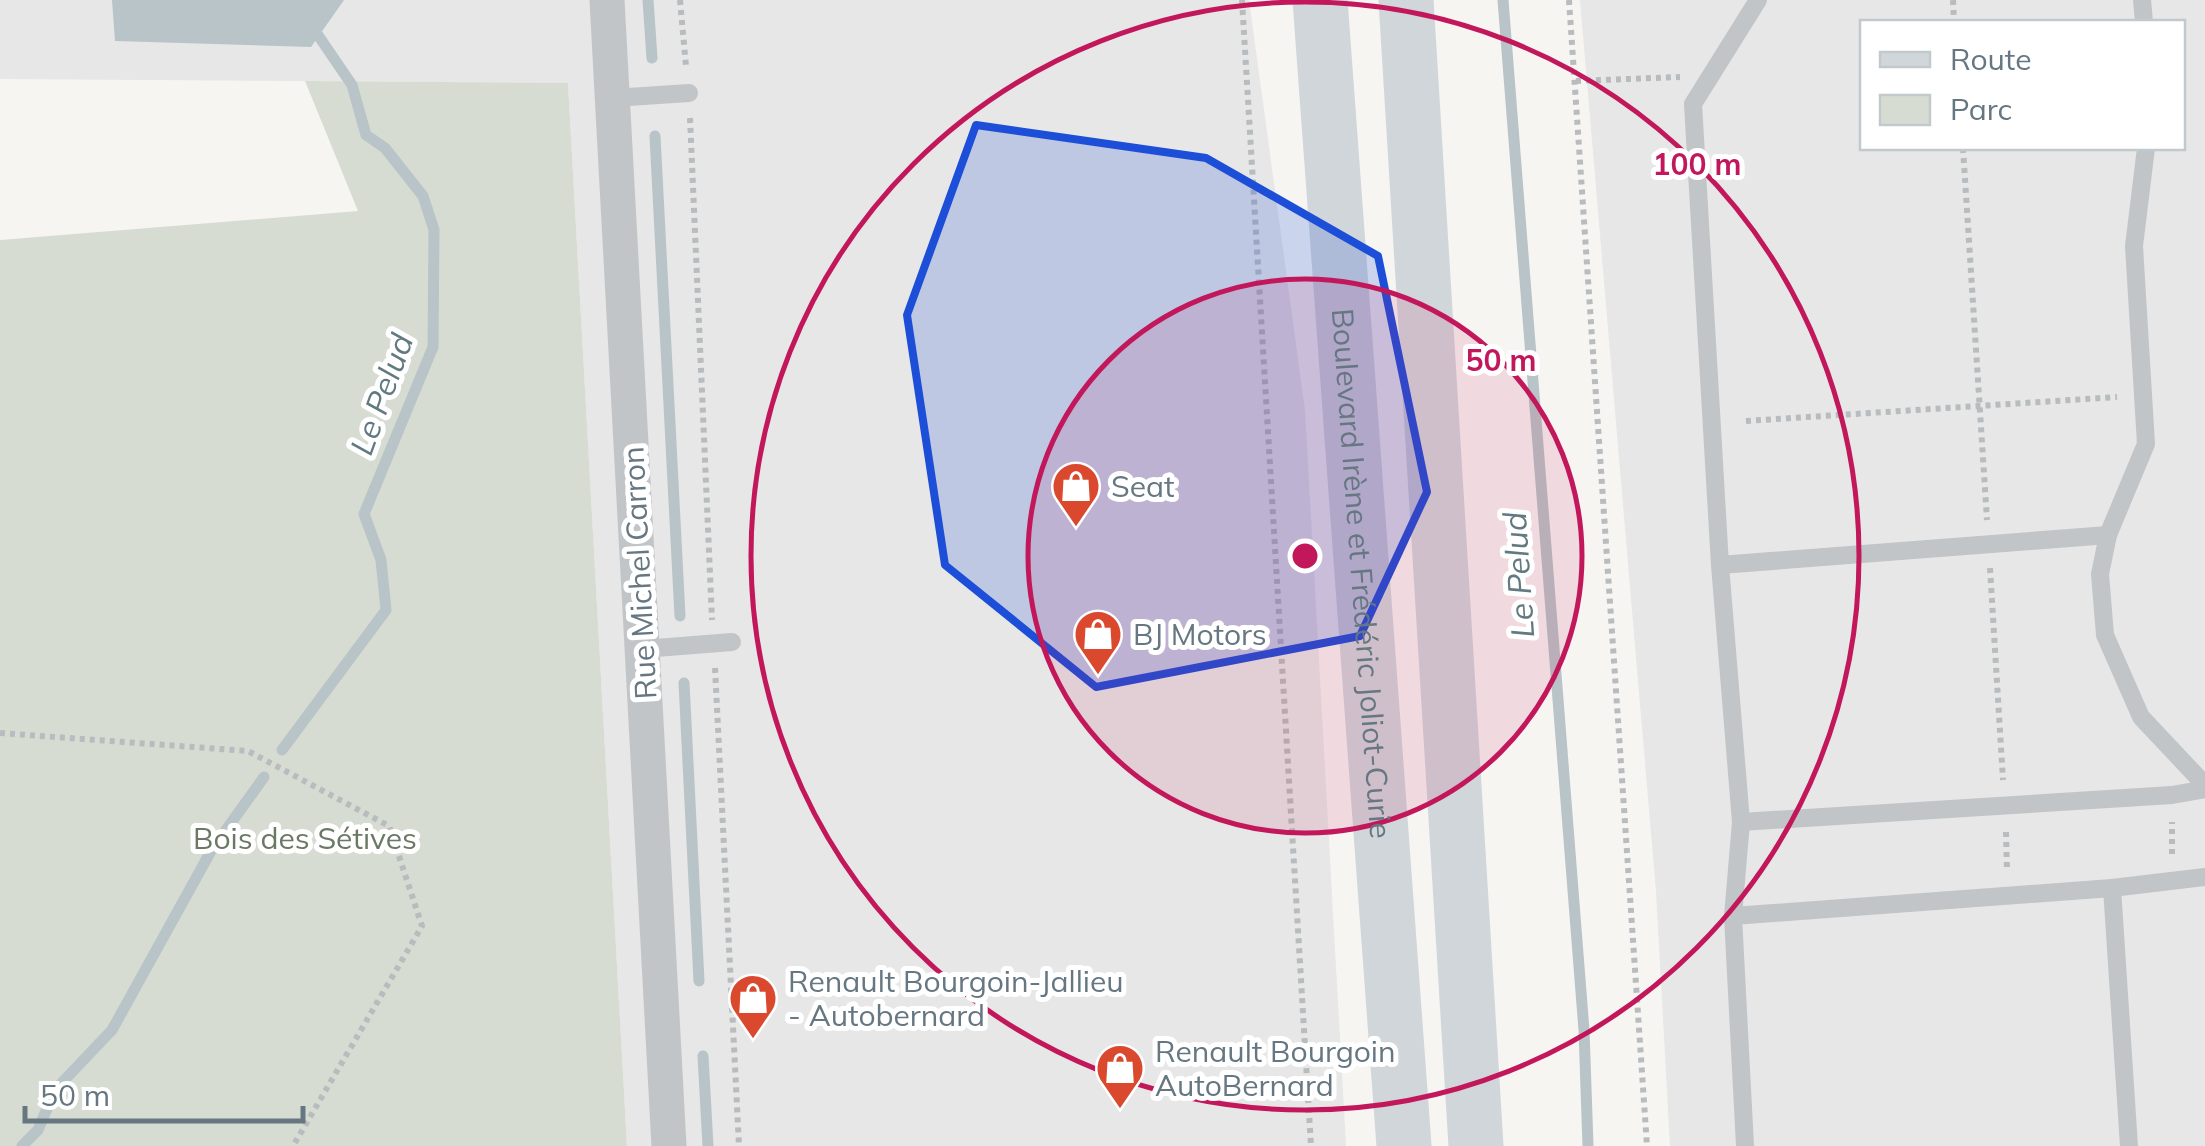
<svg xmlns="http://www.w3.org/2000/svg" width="2205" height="1146" font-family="Mulish,sans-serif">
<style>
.built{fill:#e6e7e6;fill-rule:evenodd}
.green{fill:#d7dcd3}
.water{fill:#b8c4c7}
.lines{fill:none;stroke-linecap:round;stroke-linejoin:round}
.stream{stroke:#b8c4c7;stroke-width:11}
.path{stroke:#b9bcbe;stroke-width:6;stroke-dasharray:5 5;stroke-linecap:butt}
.service{stroke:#c1c5c8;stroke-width:18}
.minor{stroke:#c1c5c8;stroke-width:35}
.primary{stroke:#d1d6da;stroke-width:55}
.marked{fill:#1d4ed8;fill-opacity:0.2;stroke:#1d4ed8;stroke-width:8;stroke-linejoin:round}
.ring{fill:none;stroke:#c2185b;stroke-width:5}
.labels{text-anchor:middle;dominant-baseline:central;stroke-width:10;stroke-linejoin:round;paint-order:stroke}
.poi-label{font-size:30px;fill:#667782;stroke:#fff;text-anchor:start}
.street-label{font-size:30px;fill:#667782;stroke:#fff}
.park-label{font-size:30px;fill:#6a7964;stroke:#fff}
.water-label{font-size:32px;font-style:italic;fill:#62797f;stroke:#fff}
.centre{fill:#c2185b;stroke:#fff;stroke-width:5}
.ring-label{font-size:30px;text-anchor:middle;font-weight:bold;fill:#c2185b;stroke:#fff;stroke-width:10;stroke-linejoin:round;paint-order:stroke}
</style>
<rect width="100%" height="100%" fill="#f6f5f2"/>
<g class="built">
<polygon points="0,0 1249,0 1305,410 1346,1146 627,1146 568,83 0,79"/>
<path d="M1580,0H2205V1146H1670L1656,892ZM1862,22H2182V148H1862Z"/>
</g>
<polygon class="green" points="305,81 568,83 627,1146 0,1146 0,240 358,211"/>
<polygon class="water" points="112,0 344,0 311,47 115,41"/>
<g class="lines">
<g class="stream">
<polyline points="648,0 652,58"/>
<polyline points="1503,0 1584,1030 1588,1146"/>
<polyline points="655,136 680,616"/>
<polyline points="684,683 699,981"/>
<polyline points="282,750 386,610 381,560 364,514 433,347 434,230 423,196 385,148 366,135 352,85 294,0"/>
<polyline points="703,1056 708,1146"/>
<polyline points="22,1146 38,1130 55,1090 112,1030 211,851 264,777"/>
</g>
<g class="path">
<polyline points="680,0 686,66"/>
<polyline points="1242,0 1311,1146"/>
<polyline points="1569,0 1647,1146"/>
<polyline points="1953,0 1954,22"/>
<polyline points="1576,81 1680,77"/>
<polyline points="690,118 712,620"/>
<polyline points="1963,148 1987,520"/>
<polyline points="1746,421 2117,397"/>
<polyline points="1990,568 2003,780"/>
<polyline points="715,668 739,1146"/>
<polyline points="0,733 248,751 389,826 422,926 293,1146"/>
<polyline points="2006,832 2007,870"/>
<polyline points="2172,854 2172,822"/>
</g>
<g class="service">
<polyline points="2142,0 2144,22"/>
<polyline points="613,98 689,93"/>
<polyline points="2146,148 2134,246 2146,444 2108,535 2100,574 2105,635 2141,717 2205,785"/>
<polyline points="1720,565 2108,535"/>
<polyline points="643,649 732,642"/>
<polyline points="1741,822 2172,795 2205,789"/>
<polyline points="1733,916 1741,822 1720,565 1693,104 1758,0"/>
<polyline points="1745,1146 1733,916 2112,888"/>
<polyline points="2129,1146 2112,888 2205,877"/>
</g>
<polyline class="minor" points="607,0 669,1146"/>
<g class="primary">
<path id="s1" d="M1320,0L1404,1146"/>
<polyline points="1406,0 1476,1146"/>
</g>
</g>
<path class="marked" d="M976,125L1206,158L1378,256L1427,492L1360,636L1096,687L945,565L907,315Z"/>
<circle cx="1305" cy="556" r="277" fill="#c2185b" fill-opacity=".12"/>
<g class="ring">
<circle cx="1305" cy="556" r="277"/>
<circle cx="1305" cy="556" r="554"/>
</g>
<defs>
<g id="shop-pin" transform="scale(2.5)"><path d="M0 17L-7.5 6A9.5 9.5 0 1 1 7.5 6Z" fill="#da492d" stroke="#fff"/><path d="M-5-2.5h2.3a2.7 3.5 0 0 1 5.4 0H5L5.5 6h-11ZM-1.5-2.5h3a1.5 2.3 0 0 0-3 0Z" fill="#fff"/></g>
</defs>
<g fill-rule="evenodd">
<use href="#shop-pin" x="1076" y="486"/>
<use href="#shop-pin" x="1098" y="634"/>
<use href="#shop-pin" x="753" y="998"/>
<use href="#shop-pin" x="1120" y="1068"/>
</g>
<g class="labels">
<g class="poi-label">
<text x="1111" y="486">Seat</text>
<text x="1133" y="634">BJ Motors</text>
<text x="788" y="981">Renault Bourgoin-Jallieu<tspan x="788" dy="34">- Autobernard</tspan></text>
<text x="1155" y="1051">Renault Bourgoin<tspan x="1155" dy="34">AutoBernard</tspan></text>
</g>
<g class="street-label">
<text transform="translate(639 573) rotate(-93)">Rue Michel Carron</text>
<text stroke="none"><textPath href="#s1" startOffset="575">Boulevard Irène et Frédéric Joliot-Curie</textPath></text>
</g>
<g class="park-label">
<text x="305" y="838">Bois des Sétives</text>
</g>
<g class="water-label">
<text transform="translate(381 394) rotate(-70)">Le Pelud</text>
<text transform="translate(1518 575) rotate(-94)">Le Pelud</text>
</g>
</g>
<circle cx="1305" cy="556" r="15" class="centre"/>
<g class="ring-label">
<text x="1697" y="175">100 m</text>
<text x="1501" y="371">50 m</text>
</g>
<rect x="1860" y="20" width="325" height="130" fill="#ffffff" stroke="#c2c9cd" stroke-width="2.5"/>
<rect x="1880" y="52" width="50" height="15" fill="#d1d6da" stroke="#c2c9cd" stroke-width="2.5"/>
<text x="1950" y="70" font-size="30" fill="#667782">Route</text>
<rect x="1880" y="95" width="50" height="30" fill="#d7dcd3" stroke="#c2c9cd" stroke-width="2.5"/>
<text x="1950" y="120" font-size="30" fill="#667782">Parc</text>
<path d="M25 1106v15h278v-15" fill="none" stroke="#667782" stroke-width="5"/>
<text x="40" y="1106" font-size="30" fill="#667782" stroke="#ffffff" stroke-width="8" paint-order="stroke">50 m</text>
</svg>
